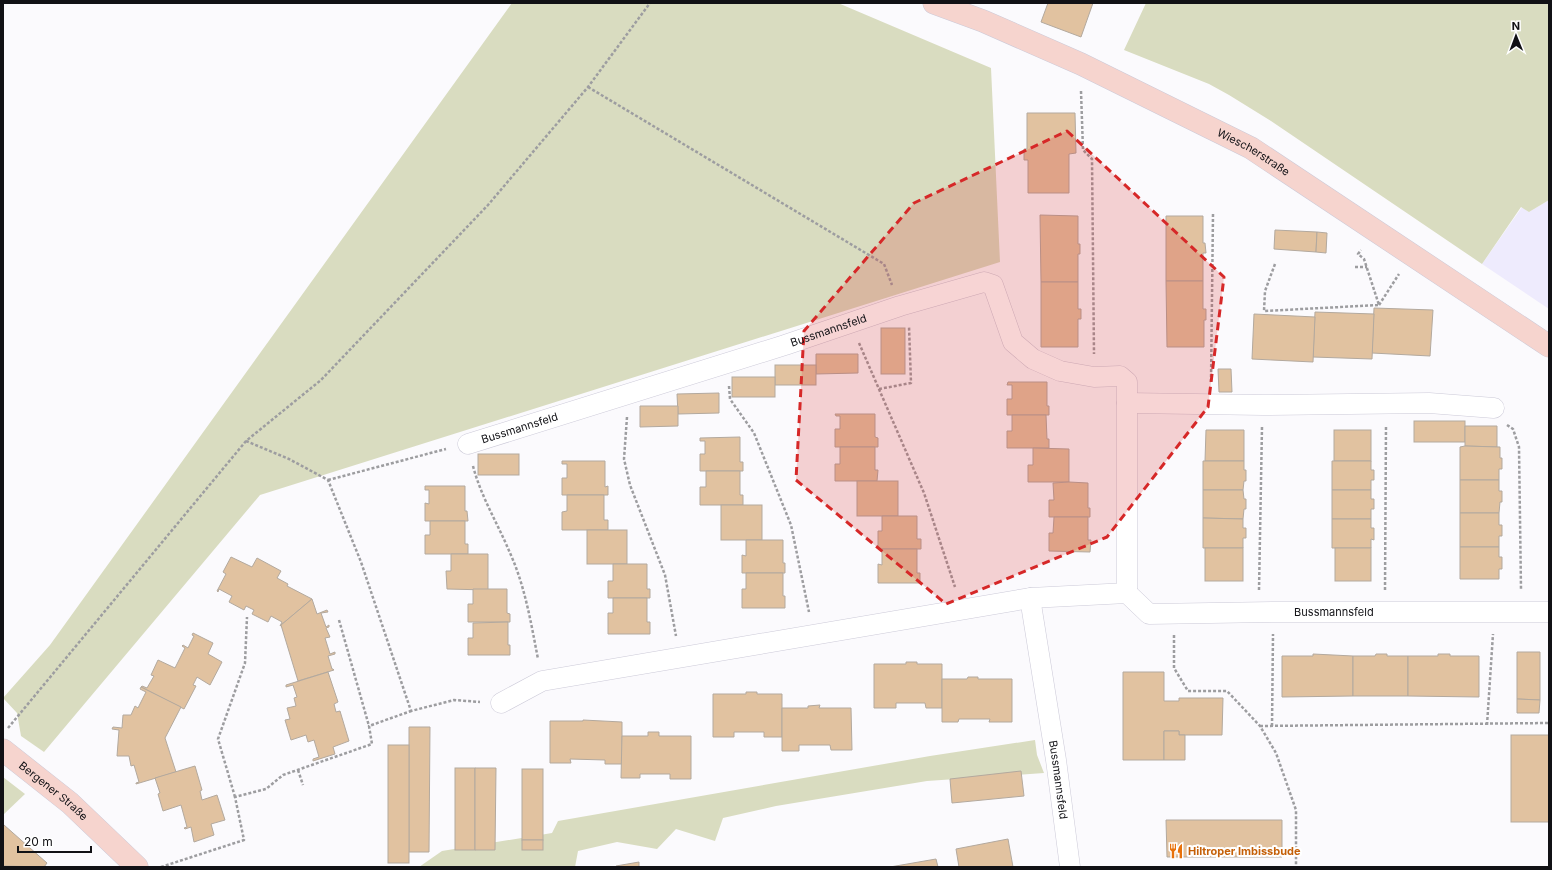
<svg xmlns="http://www.w3.org/2000/svg" width="1552" height="870" font-family="Inter,sans-serif">
<style>
.built{fill:#eeebfd}
.green{fill:#d9dcc0}
.building{fill:#e1c2a0;stroke:#b3a99e}
.lines{fill:none;stroke-linecap:round;stroke-linejoin:round}
.street-casing{stroke:#cccad8;stroke-width:21}
.secondary-casing{stroke:#cccad8;stroke-width:23}
.path{stroke:#9d9da0;stroke-width:2.5;stroke-dasharray:3 2;stroke-linecap:butt}
.street{stroke:#fff;stroke-width:20}
.secondary{stroke:#f6d4ce;stroke-width:22}
.marked{fill:#d62828;fill-opacity:0.2;stroke:#d62828;stroke-width:3;stroke-dasharray:8 5;stroke-linejoin:round}
.labels{text-anchor:middle;dominant-baseline:central;stroke-width:4;stroke-linejoin:round;paint-order:stroke}
.street-label{font-size:11px;fill:#111115;stroke:#fff}
.food-label{font-size:11px;font-weight:bold;fill:#c56008;stroke:#fff;text-anchor:start}
</style>
<rect width="100%" height="100%" fill="#fbfafd"/>
<polygon class="built" points="1549,200 1549,309 1482,264 1522,207 1529,212"/>
<g class="green">
<polygon points="512,3 838,3 991,68 1000,262 260,495 44,752 21,736 17,713 3,698 50,645"/>
<polygon points="1146,3 1549,3 1549,200 1529,212 1521,207 1482,264 1271,121 1229,95 1209,84 1124,50"/>
<polygon points="1035,740 1037,755 1044,773 927,781 776,806 723,818 715,841 676,829 657,849 617,842 578,851 575,867 419,867 442,851 552,833 558,821 930,756"/>
<polygon points="3,777 25,794 3,815"/>
</g>
<g class="building">
<polygon points="1048,3 1093,3 1081,37 1041,22"/>
<polygon points="1027,113 1075,113 1076,153 1069,154 1069,193 1028,193 1028,160 1024,160 1024,149 1027,149"/>
<polygon points="1040,215 1078,216 1078,244 1080,244 1080,254 1078,254 1078,282 1041,282"/>
<polygon points="1166,216 1203,216 1203,243 1205,243 1206,253 1203,253 1203,281 1166,281"/>
<polygon points="1275,230 1317,232 1316,252 1274,249"/>
<polygon points="1317,232 1327,233 1326,253 1316,252"/>
<polygon points="1166,281 1203,281 1203,309 1206,309 1206,320 1204,320 1204,347 1167,347"/>
<polygon points="1041,282 1078,282 1078,309 1081,309 1081,319 1078,319 1078,347 1041,347"/>
<polygon points="1374,308 1433,310 1430,356 1372,353"/>
<polygon points="1315,312 1374,314 1372,359 1313,357"/>
<polygon points="1254,314 1315,317 1313,362 1252,359"/>
<rect x="881" y="328" width="24" height="46"/>
<polygon points="816,354 858,354 858,373 816,374"/>
<rect x="775" y="365" width="41" height="20"/>
<polygon points="1218,369 1231,369 1232,392 1219,392"/>
<rect x="732" y="377" width="43" height="20"/>
<polygon points="1008,382 1047,382 1047,406 1049,406 1049,415 1007,415 1007,399 1012,399 1012,385 1007,385"/>
<polygon points="719,393 719,413 678,414 677,394"/>
<polygon points="640,406 678,406 678,426 640,427"/>
<polygon points="835,414 875,414 875,437 878,438 878,447 835,447 835,429 840,429 840,416 836,416"/>
<polygon points="1012,415 1046,415 1047,439 1049,439 1049,448 1007,448 1007,431 1012,431"/>
<rect x="1414" y="421" width="51" height="21"/>
<polygon points="1465,426 1497,426 1497,447 1465,446"/>
<polygon points="1206,430 1244,430 1244,461 1205,461"/>
<rect x="1334" y="430" width="37" height="31"/>
<polygon points="740,437 740,462 743,462 743,471 700,471 700,454 705,454 705,441 700,441 700,438"/>
<polygon points="1465,446 1500,447 1500,458 1502,458 1502,469 1499,469 1499,480 1460,480 1460,447"/>
<polygon points="840,447 875,447 875,470 878,470 877,481 835,481 835,464 840,464"/>
<polygon points="1033,448 1069,449 1069,482 1028,482 1028,465 1033,465"/>
<rect x="478" y="454" width="41" height="21"/>
<polygon points="562,461 605,461 605,487 608,486 608,495 562,495 562,478 567,478 567,464 562,464"/>
<polygon points="1203,461 1244,461 1244,470 1246,470 1246,481 1244,481 1243,490 1203,490"/>
<polygon points="1332,461 1371,461 1371,470 1374,470 1374,480 1371,480 1371,490 1332,490"/>
<polygon points="706,471 740,471 740,495 743,495 743,505 700,505 700,487 706,487"/>
<polygon points="1460,480 1499,480 1499,491 1502,491 1502,502 1500,502 1499,513 1460,513"/>
<rect x="857" y="481" width="41" height="35"/>
<polygon points="1069,482 1088,483 1088,508 1090,508 1090,517 1049,517 1049,500 1054,500 1053,483"/>
<polygon points="425,486 465,486 465,511 467,511 468,521 425,521 425,503 429,504 429,490 425,490"/>
<polygon points="1203,490 1243,490 1244,499 1246,499 1246,509 1244,509 1243,519 1203,518"/>
<polygon points="1332,490 1371,490 1371,499 1374,499 1374,509 1371,509 1371,519 1332,519"/>
<polygon points="567,495 604,495 604,520 608,520 608,530 562,530 562,512 567,511"/>
<rect x="721" y="505" width="41" height="35"/>
<polygon points="1460,513 1499,513 1499,525 1502,525 1502,536 1499,536 1499,547 1460,547"/>
<polygon points="882,516 917,516 917,539 921,539 921,549 878,549 878,531 882,531"/>
<polygon points="1054,517 1088,517 1088,540 1091,540 1090,552 1049,551 1049,533 1053,533"/>
<polygon points="1203,518 1243,519 1243,528 1246,528 1246,538 1243,538 1243,548 1203,548"/>
<polygon points="1332,519 1371,519 1371,528 1374,528 1374,540 1371,539 1371,548 1332,548"/>
<polygon points="430,521 465,521 465,544 468,544 468,554 425,554 425,535 430,535"/>
<rect x="587" y="530" width="40" height="34"/>
<polygon points="746,540 783,540 783,563 785,563 785,573 742,573 742,555 746,556"/>
<polygon points="1460,547 1499,547 1499,557 1502,557 1502,569 1499,569 1499,579 1460,579"/>
<rect x="1205" y="548" width="38" height="33"/>
<rect x="1335" y="548" width="36" height="33"/>
<polygon points="882,549 917,549 917,573 920,573 920,583 878,583 878,564 882,565"/>
<polygon points="451,554 488,554 488,590 447,589 446,571 451,571"/>
<polygon points="231,557 252,567 257,558 281,571 277,578 288,584 287,586 312,599 280,626 282,622 271,616 268,622 252,614 254,610 246,606 244,610 229,602 232,596 219,589 218,592 217,591 226,574 223,572"/>
<polygon points="613,564 647,564 647,589 650,589 650,598 608,598 608,581 613,581"/>
<polygon points="746,573 783,573 783,596 785,596 785,608 742,608 742,589 746,589"/>
<polygon points="473,589 507,589 507,613 510,614 510,622 468,622 468,604 473,604"/>
<polygon points="613,598 647,598 647,622 650,622 650,634 608,634 608,613 613,613"/>
<polygon points="312,599 317,614 327,610 328,612 321,613 326,627 329,625 329,627 326,628 330,637 325,638 330,654 335,652 335,654 328,656 332,669 333,669 334,670 298,681 281,625"/>
<polygon points="508,622 508,645 510,645 510,655 468,655 468,638 473,638 473,623"/>
<polygon points="193,633 213,643 208,654 222,662 210,685 197,677 193,685 196,686 184,709 141,687 142,686 147,688 154,676 151,675 158,660 175,668 185,648 182,646 183,645 188,648 194,636 192,635"/>
<polygon points="1517,652 1540,652 1540,700 1517,699"/>
<polygon points="1313,654 1353,656 1353,696 1282,697 1282,656 1313,656"/>
<polygon points="1376,654 1387,654 1387,656 1408,656 1408,696 1353,696 1353,656 1375,656"/>
<polygon points="1438,654 1450,654 1450,656 1479,656 1479,697 1408,696 1408,656 1438,656"/>
<polygon points="906,662 917,662 917,664 942,664 942,708 926,708 925,703 896,703 896,708 874,708 874,664 906,664"/>
<polygon points="328,672 338,702 334,704 336,712 340,711 349,741 333,747 335,754 313,761 313,759 319,757 314,740 308,742 306,735 291,740 285,720 290,719 287,708 296,706 294,698 297,697 293,685 286,687 286,685"/>
<polygon points="1123,672 1164,672 1164,701 1179,701 1179,698 1223,698 1222,735 1179,735 1179,731 1164,731 1164,760 1123,760"/>
<polygon points="968,677 978,677 978,679 1012,679 1012,722 989,722 990,719 959,719 958,722 942,722 942,679 967,679"/>
<polygon points="141,687 181,707 165,738 176,772 136,784 136,783 139,782 134,765 131,766 129,756 117,756 119,730 112,729 113,727 122,728 123,715 131,715 135,706 138,708 146,692 140,689"/>
<polygon points="746,692 757,692 757,694 782,694 782,737 764,737 764,732 734,732 734,737 713,737 713,694 746,694"/>
<polygon points="1517,699 1540,700 1539,713 1517,713"/>
<polygon points="820,705 819,708 851,708 852,750 831,750 830,745 799,745 799,751 782,751 782,708 808,708 808,706"/>
<polygon points="583,720 622,722 622,764 605,764 605,760 570,759 571,763 550,763 550,721 583,721"/>
<polygon points="409,727 430,727 429,852 409,852"/>
<polygon points="1164,731 1179,731 1179,735 1185,735 1185,760 1164,760"/>
<polygon points="648,732 659,732 659,736 691,736 691,779 670,779 670,774 640,774 640,778 621,778 622,736 648,736"/>
<rect x="1511" y="735" width="38" height="87"/>
<rect x="388" y="745" width="21" height="118"/>
<polygon points="195,766 202,790 200,791 202,800 217,795 225,820 211,824 214,835 194,842 191,827 185,829 184,828 187,827 181,805 163,811 158,794 160,793 155,778"/>
<rect x="455" y="768" width="20" height="82"/>
<polygon points="475,768 496,768 495,850 475,850"/>
<rect x="522" y="769" width="21" height="71"/>
<polygon points="1021,771 1024,796 952,803 950,779"/>
<polygon points="1166,820 1282,820 1282,857 1167,857"/>
<polygon points="4,825 47,863 44,867 3,866 3,827"/>
<polygon points="1008,839 1013,867 959,867 956,849"/>
<rect x="522" y="840" width="21" height="10"/>
<polygon points="936,859 938,867 890,867"/>
<polygon points="639,862 639,867 616,867 616,866"/>
</g>
<g class="lines">
<g class="street-casing">
<g id="street">
<polyline points="1127,403 1263,405 1429,403 1494,408"/>
<path id="s1" d="M468,444L785,345L900,306L984,282L993,285L1013,342L1033,359L1060,371L1094,377L1120,376L1127,382V593"/>
<path id="s2" d="M1030,598L1056,760L1070,867"/>
<path id="s3" d="M501,703L542,681L1030,598L1127,593L1149,614L1273,612H1549"/>
</g>
</g>
<g class="secondary-casing">
<g id="secondary">
<path id="s4" d="M934,3L983,21L1081,64L1251,148L1549,346"/>
<path id="s5" d="M3,750L70,803L137,867"/>
</g>
</g>
<g class="path">
<polyline points="588,87 884,264 892,285"/>
<polyline points="1081,91 1083,150 1092,159 1094,354"/>
<polyline points="1275,264 1265,291 1264,311 1379,305 1364,259 1358,254 1361,250"/>
<polyline points="1355,267 1367,267"/>
<polyline points="1379,305 1399,274"/>
<polyline points="859,343 924,493 955,587"/>
<polyline points="1211,382 1213,214"/>
<polyline points="729,386 730,399 754,433 791,525 809,612"/>
<polyline points="879,389 911,383 909,326"/>
<polyline points="627,417 624,459 630,485 665,575 676,636"/>
<polyline points="1507,425 1513,429 1519,447 1521,589"/>
<polyline points="246,441 289,459 328,480 361,562 411,711 454,700 480,702"/>
<path d="M473,466C481,497 498,524 510,553C525,586 531,623 538,659"/>
<polyline points="328,480 446,449"/>
<polyline points="1259,590 1262,427"/>
<polyline points="1385,590 1386,425"/>
<polyline points="339,620 369,726"/>
<polyline points="1174,635 1174,668 1188,691 1227,691 1260,726 1276,753 1296,810 1296,867"/>
<polyline points="1487,725 1493,634"/>
<polyline points="1260,726 1549,723"/>
<polyline points="1272,726 1273,634"/>
<polyline points="8,728 246,441 321,380 488,205 588,87 650,3"/>
<polyline points="298,770 303,785"/>
<polyline points="235,797 218,739 245,663 247,617"/>
<polyline points="161,867 244,840 235,797 266,789 283,775 372,744 369,726 411,711"/>
</g>
<use href="#street" class="street"/>
<use href="#secondary" class="secondary"/>
</g>
<path class="marked" d="M1067,131L1224,277L1208,407L1107,537L946,604L796,480L804,331L914,203Z"/>
<defs>
<g id="restaurant-bare" transform="scale(1.2)"><path d="M-5-6h1v4h1v-4h1v4h1v-4h1v5L-1.5 .5V6h-2V.5L-5-1ZM5-6V6H3V1.5H1.5Q1.5-4 5-6Z" fill="#e8710a" stroke="#fff" stroke-width="2.5" paint-order="stroke"/></g>
</defs>
<g fill-rule="evenodd">
<use href="#restaurant-bare" x="1176" y="851"/>
</g>
<g class="labels">
<g class="street-label">
<text stroke="none"><textPath href="#s4" startOffset="353">Wiescherstraße</textPath></text>
<text stroke="none"><textPath href="#s1" startOffset="378">Bussmannsfeld</textPath></text>
<text stroke="none"><textPath href="#s1" startOffset="54">Bussmannsfeld</textPath></text>
<text stroke="none"><textPath href="#s3" startOffset="854">Bussmannsfeld</textPath></text>
<text stroke="none"><textPath href="#s2" startOffset="184">Bussmannsfeld</textPath></text>
<text stroke="none"><textPath href="#s5" startOffset="65">Bergener Straße</textPath></text>
</g>
<g class="food-label">
<text x="1188" y="851">Hiltroper Imbissbude</text>
</g>
</g>
<rect width="1552" height="870" fill="none" stroke="#111115" stroke-width="8"/>
<g transform="translate(1516 36) rotate(359)" stroke="#ffffff" stroke-width="3" paint-order="stroke">
<path d="M0-3L7 15L0 10L-7 15Z" fill="#111115"/>
<text y="-6" font-size="11" font-weight="bold" text-anchor="middle" fill="#111115">N</text>
</g>
<path d="M18 846v6h73v-6" fill="none" stroke="#111115" stroke-width="2"/>
<text x="24" y="846" font-size="12" fill="#111115" stroke="#ffffff" stroke-width="3" paint-order="stroke">20 m</text>
</svg>
